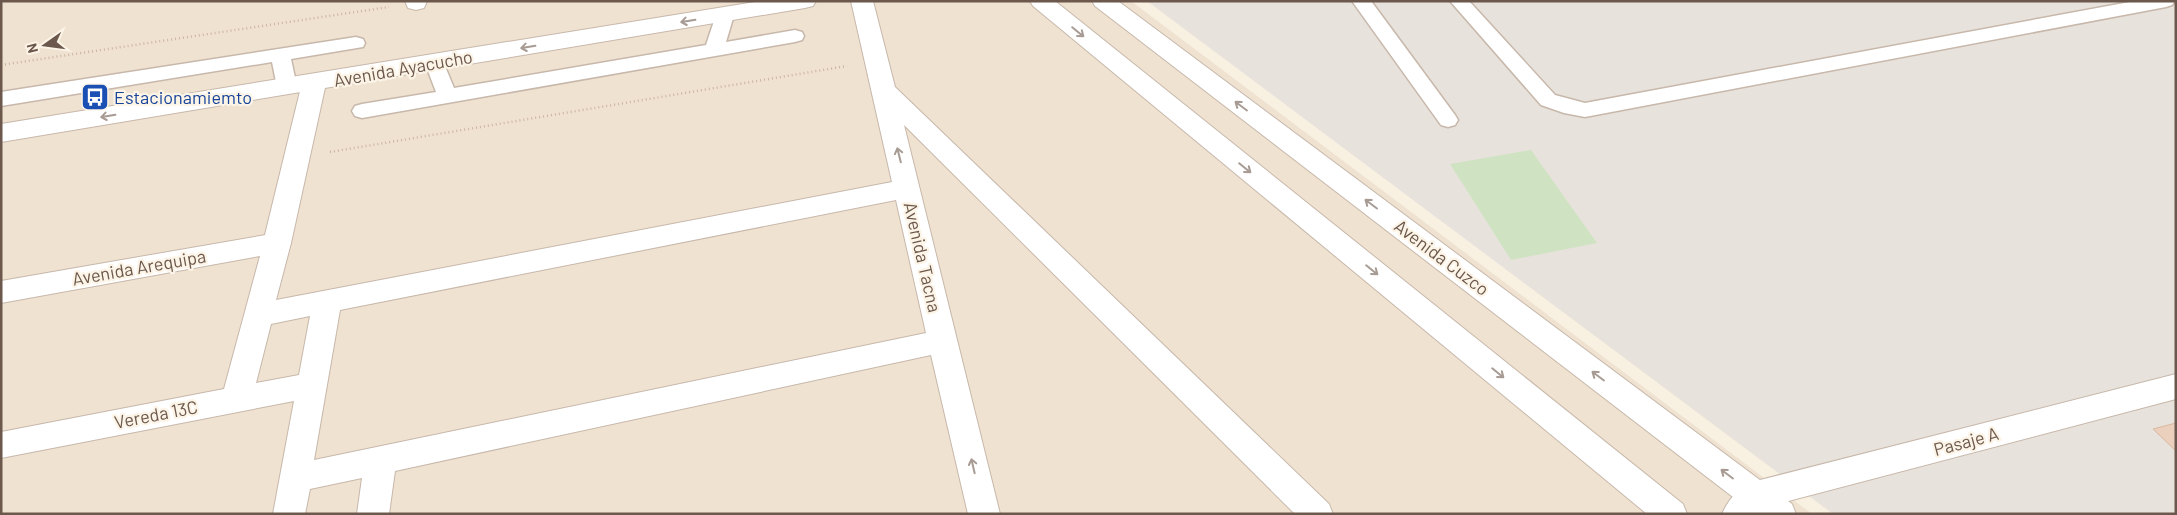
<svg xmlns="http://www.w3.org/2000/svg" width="2177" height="515" font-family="Barlow,sans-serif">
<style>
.residential{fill:#efe2d1}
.industrial{fill:#e8e2dc}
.green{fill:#cfe3c2}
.building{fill:#ead0bd;stroke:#dbb79f}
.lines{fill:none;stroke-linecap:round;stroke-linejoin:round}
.service-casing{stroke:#c7b8ab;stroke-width:3}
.pedestrian-casing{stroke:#c7b8ab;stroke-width:2}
.minor-casing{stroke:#c7b8ab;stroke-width:2}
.tertiary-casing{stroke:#c7b8ab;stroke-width:2}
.path{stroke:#ceb3a1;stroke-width:2.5;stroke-dasharray:1 3;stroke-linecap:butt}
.service{fill:#fff;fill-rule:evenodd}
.pedestrian{fill:#fff;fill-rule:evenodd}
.minor{fill:#fff;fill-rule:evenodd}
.tertiary{fill:#fff;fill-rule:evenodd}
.oneway{stroke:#a79b94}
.labels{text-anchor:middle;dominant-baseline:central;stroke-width:4.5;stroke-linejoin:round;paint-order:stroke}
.street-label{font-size:18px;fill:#6c584c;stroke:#fcf4e7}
.transit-label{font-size:18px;fill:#164399;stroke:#fcf4e7;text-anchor:start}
</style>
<rect width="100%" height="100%" fill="#f8f0e1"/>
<polygon class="residential" points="1,1 1131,1 1812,514 1,514"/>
<polygon class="industrial" points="1147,1 2176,1 2176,514 1833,514"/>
<polygon class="green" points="1531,150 1597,243 1511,260 1450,164"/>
<polygon class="building" points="2176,423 2176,451 2153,429"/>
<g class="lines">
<g class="service-casing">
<g id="service">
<polygon points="1352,1 1371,1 1455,115 1458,120 1455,125 1448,127 1441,125"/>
<polygon points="1450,1 1469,1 1555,95 1585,103 2135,1 2175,1 2172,5 2166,7 1585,117 1564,113 1541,105"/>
<polygon points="725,9 732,11 734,15 726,42 795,30 802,32 804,36 802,40 795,42 362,118 355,116 352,111 355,106 362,104 436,92 425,63 428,59 435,57 442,59 454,88 706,45 716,15 718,11"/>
<polygon points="356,37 363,39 365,43 363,47 291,59 297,87 294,92 287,93 280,92 277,87 272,62 1,106 1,92"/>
</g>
</g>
<g class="pedestrian-casing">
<g id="pedestrian">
<polygon points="405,1 427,1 424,8 416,10 408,8"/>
<polygon points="314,75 322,77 326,83 291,243 287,250 277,253 267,250 263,243 302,83 306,77"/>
</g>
</g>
<g class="minor-casing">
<g id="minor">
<path d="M851,1H873L895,87L1329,504L1333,514H1295L904,125L1000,514H968L931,355L395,471L389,514H357L362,478L310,489L305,514H273L294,401L1,458V432L224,389L260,256L1,303V281L277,233L287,236L291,243L276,300L892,182ZM896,200L926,333L314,460L340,310ZM310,316L299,375L256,383L271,324Z"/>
<path d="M2176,374V399L1766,507L1759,514H1722C1729,498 1740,486 1756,481Z"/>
</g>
</g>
<g class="tertiary-casing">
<g id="tertiary">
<polygon points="761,1 816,1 813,6 805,8 1,142 1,124"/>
<polygon points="1030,1 1055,1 1683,504 1687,514 1647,514 1033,6"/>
<polygon points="1092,1 1118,1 1792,504 1796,514 1755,514 1095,6"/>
</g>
</g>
<g class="path">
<polyline points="1,65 389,7"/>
<polyline points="330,152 847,66"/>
</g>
<use href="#service" class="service"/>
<use href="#pedestrian" class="pedestrian"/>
<use href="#minor" class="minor"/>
<use href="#tertiary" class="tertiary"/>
</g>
<defs><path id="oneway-shaft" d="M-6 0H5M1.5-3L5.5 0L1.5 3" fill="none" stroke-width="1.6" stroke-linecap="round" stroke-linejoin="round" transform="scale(1.25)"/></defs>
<g class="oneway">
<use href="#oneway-shaft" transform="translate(688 21) rotate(171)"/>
<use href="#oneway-shaft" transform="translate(1078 32) rotate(39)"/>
<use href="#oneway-shaft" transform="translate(528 47) rotate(171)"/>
<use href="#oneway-shaft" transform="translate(1241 106) rotate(-143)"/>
<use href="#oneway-shaft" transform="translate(108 116) rotate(171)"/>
<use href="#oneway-shaft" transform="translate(899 155) rotate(-104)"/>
<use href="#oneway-shaft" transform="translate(1245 168) rotate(39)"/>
<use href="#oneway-shaft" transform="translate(1371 204) rotate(-143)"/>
<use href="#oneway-shaft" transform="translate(1372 270) rotate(39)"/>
<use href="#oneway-shaft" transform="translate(1498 373) rotate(39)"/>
<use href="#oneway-shaft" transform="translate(1598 376) rotate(-143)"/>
<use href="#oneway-shaft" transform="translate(973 466) rotate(-103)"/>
<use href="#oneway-shaft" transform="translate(1727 474) rotate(-143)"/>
</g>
<defs>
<g id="bus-square" transform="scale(1.4375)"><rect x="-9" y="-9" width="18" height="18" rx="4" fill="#1a4fb4" stroke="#fcf4e7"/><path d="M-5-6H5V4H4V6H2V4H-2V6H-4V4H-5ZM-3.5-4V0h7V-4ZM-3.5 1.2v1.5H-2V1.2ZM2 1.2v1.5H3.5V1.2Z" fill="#fff"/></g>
</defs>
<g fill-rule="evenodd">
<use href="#bus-square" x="95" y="97"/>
</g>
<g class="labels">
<g class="street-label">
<text transform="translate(403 68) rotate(-10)">Avenida Ayacucho</text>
<text transform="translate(923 257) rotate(77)">Avenida Tacna</text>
<text transform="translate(1442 257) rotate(37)">Avenida Cuzco</text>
<text transform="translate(139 267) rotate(-10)">Avenida Arequipa</text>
<text transform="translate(156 414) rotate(-11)">Vereda 13C</text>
<text transform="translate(1966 441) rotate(-15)">Pasaje A</text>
</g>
<g class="transit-label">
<text x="114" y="97">Estacionamiemto</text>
</g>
</g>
<rect width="2177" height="515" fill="none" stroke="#6c584c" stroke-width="5"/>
<g transform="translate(45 45) rotate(256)" stroke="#fcf4e7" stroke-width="4" paint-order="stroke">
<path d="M0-4L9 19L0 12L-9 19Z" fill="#6c584c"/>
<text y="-8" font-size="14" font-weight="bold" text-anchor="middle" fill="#6c584c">N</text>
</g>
</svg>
